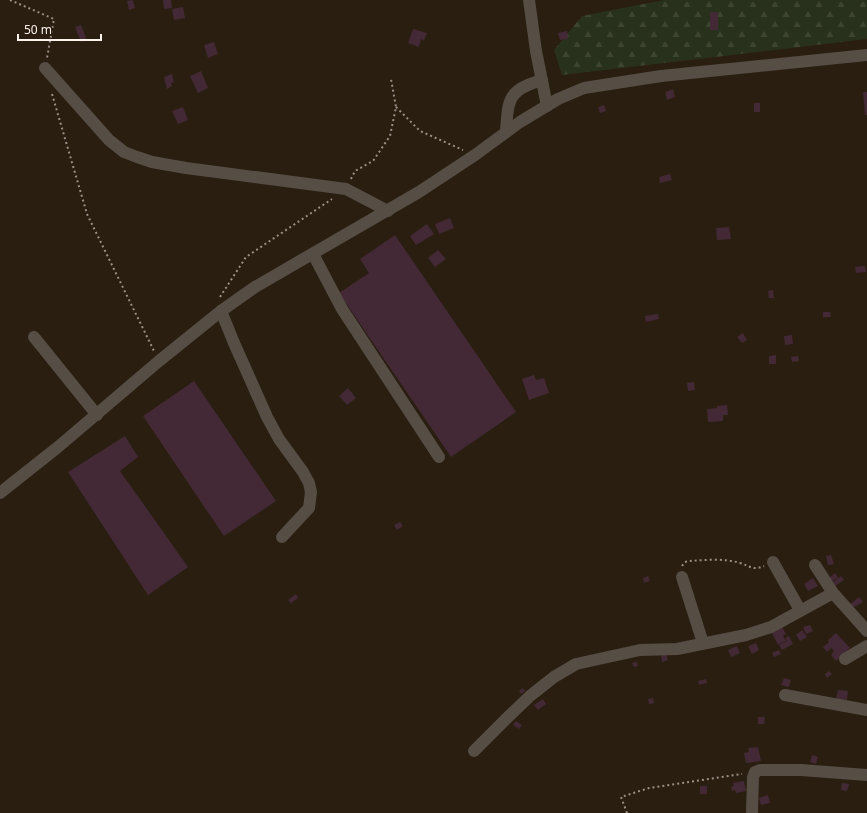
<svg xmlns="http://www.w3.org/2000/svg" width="867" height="813" font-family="'Noto Sans',sans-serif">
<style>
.forest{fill:url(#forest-firs)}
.building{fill:#422935}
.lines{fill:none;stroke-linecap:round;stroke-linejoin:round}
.path{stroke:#998f85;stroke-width:2;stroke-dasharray:2 3;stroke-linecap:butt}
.minor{stroke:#564d44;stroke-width:12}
</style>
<defs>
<pattern id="forest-firs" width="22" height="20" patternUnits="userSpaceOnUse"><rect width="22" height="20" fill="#28311c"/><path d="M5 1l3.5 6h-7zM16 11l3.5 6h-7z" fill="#3d4532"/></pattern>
</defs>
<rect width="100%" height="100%" fill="#2a1e11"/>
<polygon class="forest" points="664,0 867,0 867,39 562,75 554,50 582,16"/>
<g class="building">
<polygon points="133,0 135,8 129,10 127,1"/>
<polygon points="163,0 171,0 172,8 164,9"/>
<polygon points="183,7 185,18 174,20 172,9"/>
<rect x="710" y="12" width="8" height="18"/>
<polygon points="81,25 87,40 81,42 75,27"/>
<polygon points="413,29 427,33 424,41 421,39 419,47 408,43"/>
<polygon points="567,31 568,39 560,40 558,33"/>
<polygon points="214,42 218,54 208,58 204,45"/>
<polygon points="201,71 208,88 198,93 190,76"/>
<polygon points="172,74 174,82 171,83 172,86 167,89 164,77"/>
<polygon points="673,89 675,97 667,100 665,92"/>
<polygon points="863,92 867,92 867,115 865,115"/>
<rect x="754" y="103" width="6" height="9"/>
<polygon points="604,105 606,111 600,113 598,107"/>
<polygon points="183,107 188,120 178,124 172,111"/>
<polygon points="670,174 672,180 660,183 659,177"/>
<polygon points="450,218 454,228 439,234 435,224"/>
<polygon points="427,224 434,234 416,245 410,236"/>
<polygon points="729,227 731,239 717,240 716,228"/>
<polygon points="395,235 516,412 451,457 339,293 369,273 360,259"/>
<polygon points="438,250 446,259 435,267 428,258"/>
<polygon points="865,266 866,272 856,273 855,267"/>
<polygon points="773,290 774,298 769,298 768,291"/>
<polygon points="823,312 830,312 831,317 823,317"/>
<polygon points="658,314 659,319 646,322 645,316"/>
<polygon points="743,333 747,340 742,343 737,337"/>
<polygon points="792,335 793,344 785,345 784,336"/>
<polygon points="776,355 776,364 769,364 769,356"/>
<polygon points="798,356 799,361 792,362 791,357"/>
<polygon points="534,375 536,380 544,378 549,393 529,400 522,379"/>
<polygon points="194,381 276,501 224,536 143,416"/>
<polygon points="694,382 695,390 688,391 687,383"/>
<polygon points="348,388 356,398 347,405 339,396"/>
<polygon points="727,405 728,415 723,415 723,421 708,422 707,409 717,408 717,406"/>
<polygon points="125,436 138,457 120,471 188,567 148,595 68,472"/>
<polygon points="400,522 403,526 397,530 394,525"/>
<polygon points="831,555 834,564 828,565 826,556"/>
<polygon points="835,573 838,578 830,582 828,579"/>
<polygon points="648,576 650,581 644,583 643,578"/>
<polygon points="841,576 844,580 835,586 833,582"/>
<polygon points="813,578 818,586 808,591 804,584"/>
<polygon points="296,594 298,598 291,603 288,600"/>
<polygon points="859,597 863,602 852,608 849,605"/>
<polygon points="810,625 813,631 806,634 803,627"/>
<polygon points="782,627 786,634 783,636 786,641 778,645 771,631"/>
<polygon points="802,630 807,637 800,641 796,635"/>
<polygon points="836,633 850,648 836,661 831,655 834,651 831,648 827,652 823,647 829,642 828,640"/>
<polygon points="789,636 793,644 782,650 779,645 787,641 785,638"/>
<polygon points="756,643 759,650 752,654 748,646"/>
<polygon points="737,646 740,653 731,657 728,650"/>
<polygon points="779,650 781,654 774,657 772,653"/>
<polygon points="666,654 668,660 662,662 661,656"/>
<polygon points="637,662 638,666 634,667 632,663"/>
<polygon points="829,671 832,674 827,678 825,674"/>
<polygon points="784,678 791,680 789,687 781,685"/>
<polygon points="706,679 707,683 699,685 698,681"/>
<polygon points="523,688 525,691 521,694 519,691"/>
<polygon points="838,690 848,691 847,700 836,699"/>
<polygon points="653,698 654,703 649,704 648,699"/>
<polygon points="543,699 546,704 538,710 534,705"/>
<polygon points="758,717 765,717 764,724 758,724"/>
<polygon points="516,721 522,725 519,729 513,725"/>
<polygon points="758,747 761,761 746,763 744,753 749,752 748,748"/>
<polygon points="812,755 818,757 816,764 810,762"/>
<polygon points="744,781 746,791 736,793 735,790 732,791 731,787 734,786 733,783"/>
<polygon points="842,783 849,784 847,791 841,790"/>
<rect x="700" y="786" width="7" height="8"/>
<polygon points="768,795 770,803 761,805 759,798"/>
</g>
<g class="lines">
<g class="path">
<polyline points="10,0 54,19 47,58"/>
<polyline points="52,94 87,214 154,351"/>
<polyline points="396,107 420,131 463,150"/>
<polyline points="351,179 355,171 373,161 390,136 396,107 391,79"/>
<polyline points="220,297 246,257 332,199"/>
<path d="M682,566L685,562L689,561C705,560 724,558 740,563C750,566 753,571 764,566"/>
<polyline points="627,813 621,797 649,788 742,774"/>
</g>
<g class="minor">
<polyline points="529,0 536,51 547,106"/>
<polyline points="45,68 109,140 124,152 137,157 152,162 186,168 346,189 388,211"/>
<path d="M506,132C508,99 508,90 542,80"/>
<polyline points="313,254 342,309 439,457"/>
<polyline points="221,311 234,343 267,417 279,439 303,472 309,483 311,492 309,508 282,537"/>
<polyline points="34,337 97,415"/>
<polyline points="0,493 58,447 159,361 221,311 255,287 419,192 475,155 520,122 558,99 584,88 661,76 867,55"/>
<polyline points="773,562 800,610"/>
<polyline points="815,565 833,593"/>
<polyline points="682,577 703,643"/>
<polyline points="845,659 867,646"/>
<polyline points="785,695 867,710"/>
<polyline points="474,751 506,719 530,696 554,677 576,664 640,650 677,649 746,635 771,627 833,593 867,631"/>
<polyline points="752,813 753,777 755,772 760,770 801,770 867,775"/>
</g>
</g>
<path d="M18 34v6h83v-6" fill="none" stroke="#fcf3eb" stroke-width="2"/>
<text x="24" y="34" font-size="12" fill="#fcf3eb" stroke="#2a1e11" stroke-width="3" paint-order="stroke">50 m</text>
</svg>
